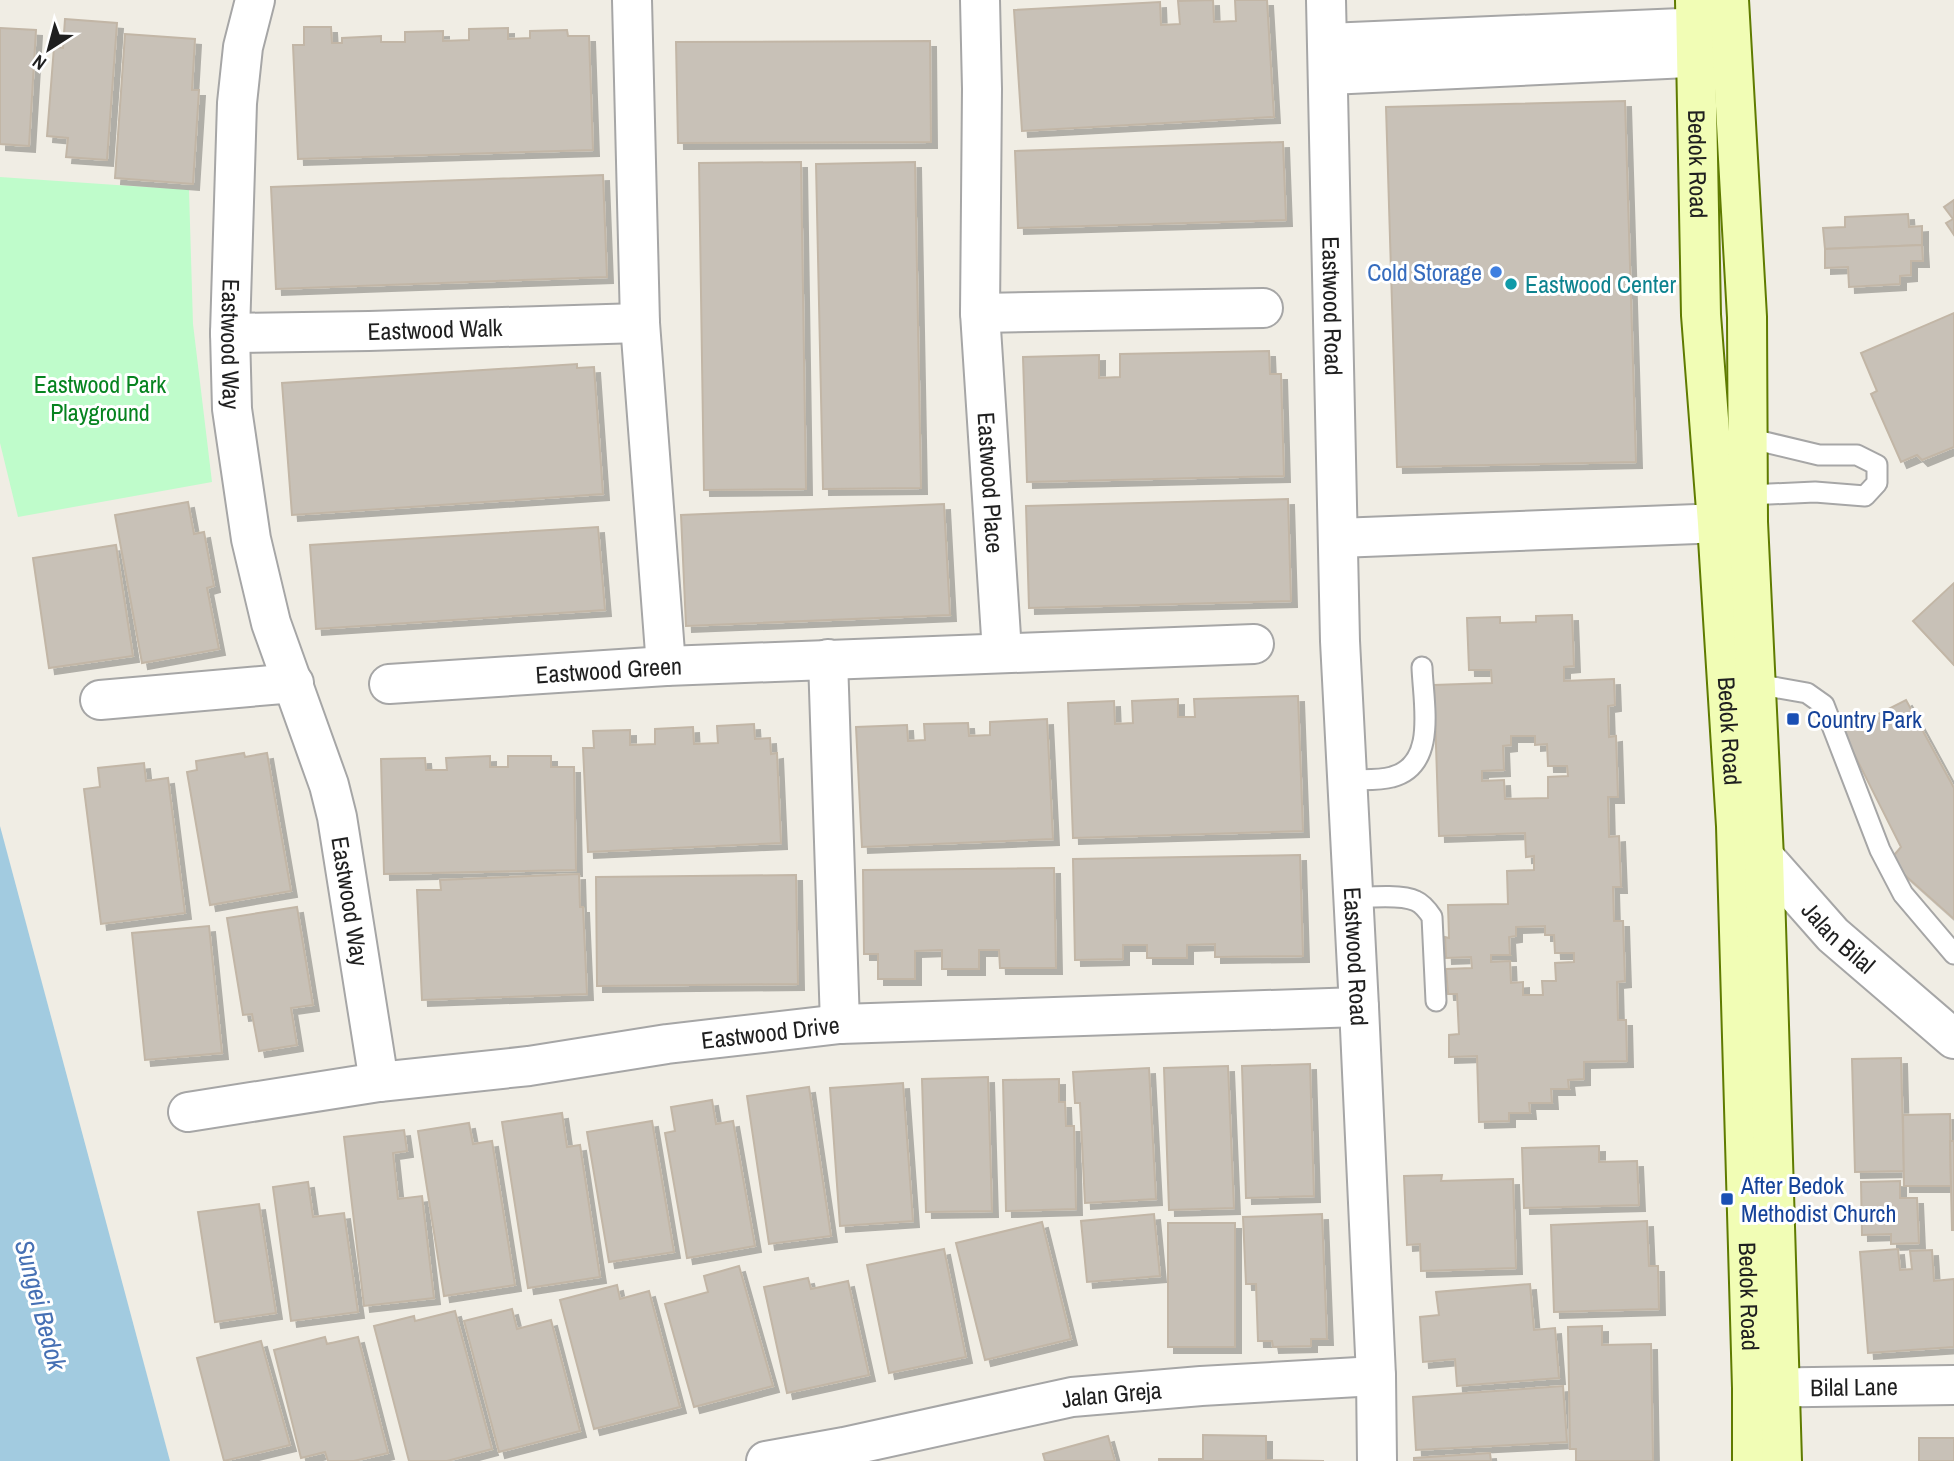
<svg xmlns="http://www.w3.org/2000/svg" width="1954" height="1461" font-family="'Archivo Narrow',sans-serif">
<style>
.park{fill:#bffccb}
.water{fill:#a2cbe0}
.building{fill:#c8c1b7;stroke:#c2b6a6;stroke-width:2;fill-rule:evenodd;filter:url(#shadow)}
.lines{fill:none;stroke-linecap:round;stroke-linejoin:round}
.lane-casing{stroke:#a6a6a6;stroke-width:23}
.street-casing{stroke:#a6a6a6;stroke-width:42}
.secondary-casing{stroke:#5f7b00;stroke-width:42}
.lane{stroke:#fff;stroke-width:19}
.street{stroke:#fff;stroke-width:38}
.secondary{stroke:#f1fdb5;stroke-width:38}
.shop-dot{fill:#3f7fe0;stroke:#fff;stroke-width:2.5}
.culture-dot{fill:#0f9aa8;stroke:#fff;stroke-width:2.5}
.transit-dot{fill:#1a4fb4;stroke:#fff;stroke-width:2.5}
.labels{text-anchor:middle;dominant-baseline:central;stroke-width:6;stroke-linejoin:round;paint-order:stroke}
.street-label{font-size:24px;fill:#1f1f1f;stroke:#fff}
.shop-label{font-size:24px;fill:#366cbe;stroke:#fff;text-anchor:end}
.culture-label{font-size:24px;fill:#0d838f;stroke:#fff;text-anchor:start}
.park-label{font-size:24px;fill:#06831f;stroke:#fff}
.transit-label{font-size:24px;fill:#164399;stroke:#fff;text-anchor:start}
.water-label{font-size:26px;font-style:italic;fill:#4670b4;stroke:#fff}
</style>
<defs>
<filter id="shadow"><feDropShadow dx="6" dy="6" stdDeviation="0" flood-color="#0004"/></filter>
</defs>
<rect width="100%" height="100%" fill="#f0ede4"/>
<polygon class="park" points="0,177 189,190 193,324 212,482 18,517 0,443"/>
<polygon class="water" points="0,826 170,1461 0,1461"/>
<g class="building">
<polygon points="1213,0 1214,22 1236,21 1235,0 1267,0 1274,117 1022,131 1014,10 1160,2 1161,25 1180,24 1178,1"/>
<polygon points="65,19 117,23 107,160 66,157 68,138 47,136 54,47 63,48"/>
<polygon points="304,27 331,27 332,43 342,43 342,38 381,36 381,42 405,42 405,32 443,31 443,41 469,40 469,29 508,28 508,39 530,38 530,31 567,30 568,36 589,36 593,150 298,159 293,45 304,45"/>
<polygon points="0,28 36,30 29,146 0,144"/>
<polygon points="125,34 195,39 192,90 199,90 193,184 115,178"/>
<polygon points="930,41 931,142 678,143 676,42"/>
<polygon points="1625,101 1636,462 1397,467 1386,107"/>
<polygon points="1283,142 1286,220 1018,228 1015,151"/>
<polygon points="801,162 806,489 704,490 699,163"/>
<polygon points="915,162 921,488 823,489 816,164"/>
<polygon points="603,175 607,277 276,289 271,187"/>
<polygon points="1954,200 1954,235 1946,223 1953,219 1944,207"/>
<polygon points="1908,214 1909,227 1922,226 1922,245 1825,249 1823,228 1845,227 1845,217"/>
<polygon points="1922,245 1923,261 1911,261 1911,275 1900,276 1900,284 1849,287 1848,267 1825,268 1825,249"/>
<polygon points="1954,313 1954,447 1922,460 1917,455 1901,462 1871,394 1877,391 1861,353"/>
<polygon points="1269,351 1270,374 1281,374 1284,476 1027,482 1023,357 1099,355 1099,378 1120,377 1120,354"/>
<polygon points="577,364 577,368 594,367 603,494 292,515 282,383"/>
<polygon points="1288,499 1291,601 1029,608 1026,506"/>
<polygon points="188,502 194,534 204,532 214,586 207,588 219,649 142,663 115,515"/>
<polygon points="944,504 950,615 686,626 681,515"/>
<polygon points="598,527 605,610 316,629 310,545"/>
<polygon points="116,545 133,656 49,668 33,558"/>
<polygon points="1954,583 1954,665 1913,621"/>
<path d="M1572,615L1574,666L1564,667V681L1614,679L1615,705L1608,706L1609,737L1616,736L1618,797H1608L1609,837L1619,836L1621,887H1613L1614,921H1623L1625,981L1617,982L1618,1020H1626L1627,1061L1584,1062V1079L1568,1080L1569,1089H1551L1552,1103H1529L1530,1113H1509V1121L1479,1122L1477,1056L1449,1057V1035L1459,1034L1457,994H1448L1446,969L1472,968L1471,957L1446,958L1445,937L1449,938L1448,905L1508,904L1507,871L1534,870V856L1526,857L1525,833L1439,836L1434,685L1492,683L1491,670H1469L1467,618L1500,617V623L1536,622V616ZM1511,736H1535V745L1547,744L1548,766H1567L1568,776L1548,777V798L1505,799L1504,780L1482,781V771L1504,770L1503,746L1511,745ZM1545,926V935H1554L1555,953H1574V962L1555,963L1556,981H1542L1543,995H1523V982L1511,983L1510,961L1491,962V955H1510L1509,937L1516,936V927Z"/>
<polygon points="1298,696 1303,831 1073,838 1068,703 1114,701 1115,724 1133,723 1132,701 1178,699 1178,717 1195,717 1194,699"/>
<polygon points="1906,700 1954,788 1954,919 1889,861 1901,847 1843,732"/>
<polygon points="1047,719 1053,839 862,847 856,727 907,725 908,741 925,740 924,724 968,723 969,736 990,735 990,722"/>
<polygon points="754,724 755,739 770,738 771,754 777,753 781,843 588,852 583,748 594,748 593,731 630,730 630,745 655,744 655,729 693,727 694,744 718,743 717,726"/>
<polygon points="244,753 245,757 267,753 291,891 210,905 187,772 197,770 196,761"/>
<polygon points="490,756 490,767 508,767 508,756 551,756 551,767 574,767 576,870 384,874 381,759 425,758 426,770 447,770 446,758"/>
<polygon points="144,763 146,781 168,778 185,913 101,924 84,789 100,787 98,768"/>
<polygon points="1300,855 1303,956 1215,957 1215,944 1187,945 1187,958 1147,958 1147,945 1123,945 1123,959 1075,960 1073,859"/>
<polygon points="1054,868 1056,968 1000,968 999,950 979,950 979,969 942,969 942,950 915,951 915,979 878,979 878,954 864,954 863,870"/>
<polygon points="579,874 580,907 583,907 587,994 422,1000 417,890 441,890 440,880"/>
<polygon points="796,875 798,984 597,986 596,877"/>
<polygon points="297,907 313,1005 291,1008 297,1045 259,1051 252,1014 243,1015 227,918"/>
<polygon points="209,926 222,1053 145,1060 132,933"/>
<polygon points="1901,1058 1904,1171 1855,1172 1852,1059"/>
<polygon points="1310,1064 1314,1196 1246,1198 1242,1066"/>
<polygon points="1228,1066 1234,1208 1169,1210 1164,1068"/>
<polygon points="1149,1068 1156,1199 1085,1203 1080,1103 1075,1103 1073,1072"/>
<polygon points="988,1077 992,1211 926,1212 922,1079"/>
<polygon points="1059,1079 1059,1102 1065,1102 1066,1126 1074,1126 1076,1209 1006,1211 1003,1080"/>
<polygon points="903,1083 913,1221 840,1226 830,1088"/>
<polygon points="809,1087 831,1236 769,1244 747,1096"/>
<polygon points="712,1100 716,1124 733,1121 755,1246 687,1258 665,1133 675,1131 671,1107"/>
<polygon points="562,1113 567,1147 580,1145 600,1277 528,1288 502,1122"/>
<polygon points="1950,1114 1951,1186 1904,1186 1903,1115"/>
<polygon points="652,1121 674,1252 609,1262 587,1132"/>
<polygon points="469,1123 473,1144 492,1141 515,1285 444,1296 418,1131"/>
<polygon points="404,1130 407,1151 393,1153 398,1199 422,1196 434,1298 364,1306 344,1137"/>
<polygon points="1950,1141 1954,1141 1954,1230 1952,1230"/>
<polygon points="1599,1146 1599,1162 1637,1161 1639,1205 1524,1208 1522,1148"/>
<polygon points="1442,1175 1441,1181 1513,1179 1516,1268 1421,1271 1420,1244 1407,1245 1404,1176"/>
<polygon points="1900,1181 1900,1198 1917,1198 1919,1243 1891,1244 1891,1234 1862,1235 1861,1182"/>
<polygon points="308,1182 313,1217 344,1213 358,1312 291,1321 273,1187"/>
<polygon points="259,1204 276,1313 215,1322 198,1212"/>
<polygon points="1154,1214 1160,1276 1087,1282 1081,1221"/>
<polygon points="1322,1214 1327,1339 1311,1339 1311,1346 1273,1347 1272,1341 1258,1341 1256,1284 1246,1284 1243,1217"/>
<polygon points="1647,1221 1649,1266 1658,1266 1659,1309 1554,1312 1551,1225"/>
<polygon points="1042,1222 1071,1339 985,1360 956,1243"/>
<rect x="1168" y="1223" width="67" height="124"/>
<polygon points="944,1249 966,1357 889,1373 867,1265"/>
<polygon points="1898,1249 1900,1270 1912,1269 1910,1251 1932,1250 1934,1281 1954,1279 1954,1347 1868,1353 1860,1252"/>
<polygon points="739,1266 773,1386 694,1407 665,1304 708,1292 704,1276"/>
<polygon points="808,1278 811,1289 848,1281 869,1375 787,1393 764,1287"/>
<polygon points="1530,1284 1534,1330 1555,1328 1559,1378 1457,1386 1455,1359 1423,1362 1420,1317 1439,1315 1436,1292"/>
<polygon points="617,1285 620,1299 649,1291 680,1407 594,1429 560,1300"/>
<polygon points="512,1309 517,1329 551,1320 580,1431 499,1452 464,1321"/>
<polygon points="455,1311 492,1449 447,1461 409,1461 374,1326 414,1316 415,1321"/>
<polygon points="1602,1326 1602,1345 1651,1344 1653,1461 1576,1461 1576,1449 1570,1449 1568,1327"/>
<polygon points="325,1337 327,1344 358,1337 388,1453 354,1461 328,1461 325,1452 301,1458 274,1350"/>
<polygon points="261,1341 290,1445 224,1461 197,1358"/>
<polygon points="1563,1386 1567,1442 1416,1450 1413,1397"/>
<polygon points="1203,1435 1266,1436 1266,1460 1324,1461 1159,1461 1159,1459 1203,1459"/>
<polygon points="1108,1436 1115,1461 1045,1461 1043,1454"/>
<rect x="1919" y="1438" width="35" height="23"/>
<polygon points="1490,1453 1491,1461 1414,1461 1414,1458"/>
</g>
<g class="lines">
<g class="lane-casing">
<g id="lane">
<polyline points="1748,495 1815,492 1865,496 1877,483 1877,465 1857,455 1819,455 1748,438"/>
<polyline points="1756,684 1807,693 1824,705 1880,850 1903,894 1954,954"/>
<path d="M1348,780C1362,779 1378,781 1392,777C1438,765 1423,702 1422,667"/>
<path d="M1354,898C1370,897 1402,894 1416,901C1423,904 1428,911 1432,917L1436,1001"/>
</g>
</g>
<g class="street-casing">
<g id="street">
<path id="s1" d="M255,0L243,47L237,103L230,333L232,409L251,539L271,623L329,785L337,817L379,1082"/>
<polyline points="632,0 640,323 666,666"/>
<path id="s2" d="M980,0L982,89L980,313L1002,652"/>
<path id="s3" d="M1326,0L1340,641L1359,1007L1376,1376L1377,1461"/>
<polyline points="1328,43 1728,26"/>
<polyline points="1329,75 1730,56"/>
<polyline points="980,313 1263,308"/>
<path id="s4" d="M230,333L369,331L640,323"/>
<polyline points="1338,538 1748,522"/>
<polyline points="828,659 840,1024"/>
<path id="s5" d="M389,684L666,666L1254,644"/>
<polyline points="100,700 294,683"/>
<path id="s6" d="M1750,841L1833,935L1954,1039"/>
<path id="s7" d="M188,1112L379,1082L529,1066L667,1044L840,1024L1359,1007"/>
<path id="s8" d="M1752,1388L1954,1385"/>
<path id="s9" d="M766,1461L844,1447L1072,1397L1201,1386L1376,1376"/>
</g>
</g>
<g class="secondary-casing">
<g id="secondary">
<path id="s10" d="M1695,0L1701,315L1717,523L1736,826L1752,1388V1461"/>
<polyline points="1729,0 1747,317 1748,522 1764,858 1782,1461"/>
</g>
</g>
<use href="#lane" class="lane"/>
<use href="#street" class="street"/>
<use href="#secondary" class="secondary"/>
</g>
<circle class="shop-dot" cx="1496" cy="272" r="7"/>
<circle class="culture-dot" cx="1511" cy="284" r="7"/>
<g class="transit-dot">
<rect x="1786" y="712" width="14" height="14" rx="3.5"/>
<rect x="1720" y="1192" width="14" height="14" rx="3.5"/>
</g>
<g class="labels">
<g class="street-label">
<text stroke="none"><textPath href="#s10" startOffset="164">Bedok Road</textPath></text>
<text stroke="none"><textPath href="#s3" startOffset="306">Eastwood Road</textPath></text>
<text stroke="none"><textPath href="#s4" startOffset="205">Eastwood Walk</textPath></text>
<text stroke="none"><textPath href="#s1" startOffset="346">Eastwood Way</textPath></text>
<text stroke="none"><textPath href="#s2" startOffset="483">Eastwood Place</textPath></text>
<text stroke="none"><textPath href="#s5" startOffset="220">Eastwood Green</textPath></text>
<text stroke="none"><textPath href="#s10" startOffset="732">Bedok Road</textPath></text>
<text stroke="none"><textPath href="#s1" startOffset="919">Eastwood Way</textPath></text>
<text stroke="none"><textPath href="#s6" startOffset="131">Jalan Bilal</textPath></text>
<text stroke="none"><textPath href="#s3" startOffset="957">Eastwood Road</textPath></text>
<text stroke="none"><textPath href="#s7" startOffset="588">Eastwood Drive</textPath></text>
<text stroke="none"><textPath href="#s10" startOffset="1298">Bedok Road</textPath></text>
<text stroke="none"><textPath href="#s8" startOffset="102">Bilal Lane</textPath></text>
<text stroke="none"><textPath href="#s9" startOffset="352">Jalan Greja</textPath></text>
</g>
<g class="shop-label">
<text x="1482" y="272">Cold Storage</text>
</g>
<g class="culture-label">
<text x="1525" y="284">Eastwood Center</text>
</g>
<g class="park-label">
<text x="100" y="384">Eastwood Park<tspan x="100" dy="28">Playground</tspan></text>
</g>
<g class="transit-label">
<text x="1807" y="719">Country Park</text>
<text x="1741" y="1185">After Bedok<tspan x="1741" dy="28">Methodist Church</tspan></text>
</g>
<g class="water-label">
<text transform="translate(41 1305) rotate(75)">Sungei Bedok</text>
</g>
</g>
<g transform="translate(49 49) rotate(216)" stroke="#ffffff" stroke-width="5" paint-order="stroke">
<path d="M0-5L12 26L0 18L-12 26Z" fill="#1f1f1f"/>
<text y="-10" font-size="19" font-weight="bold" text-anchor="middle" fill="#1f1f1f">N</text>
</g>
</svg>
